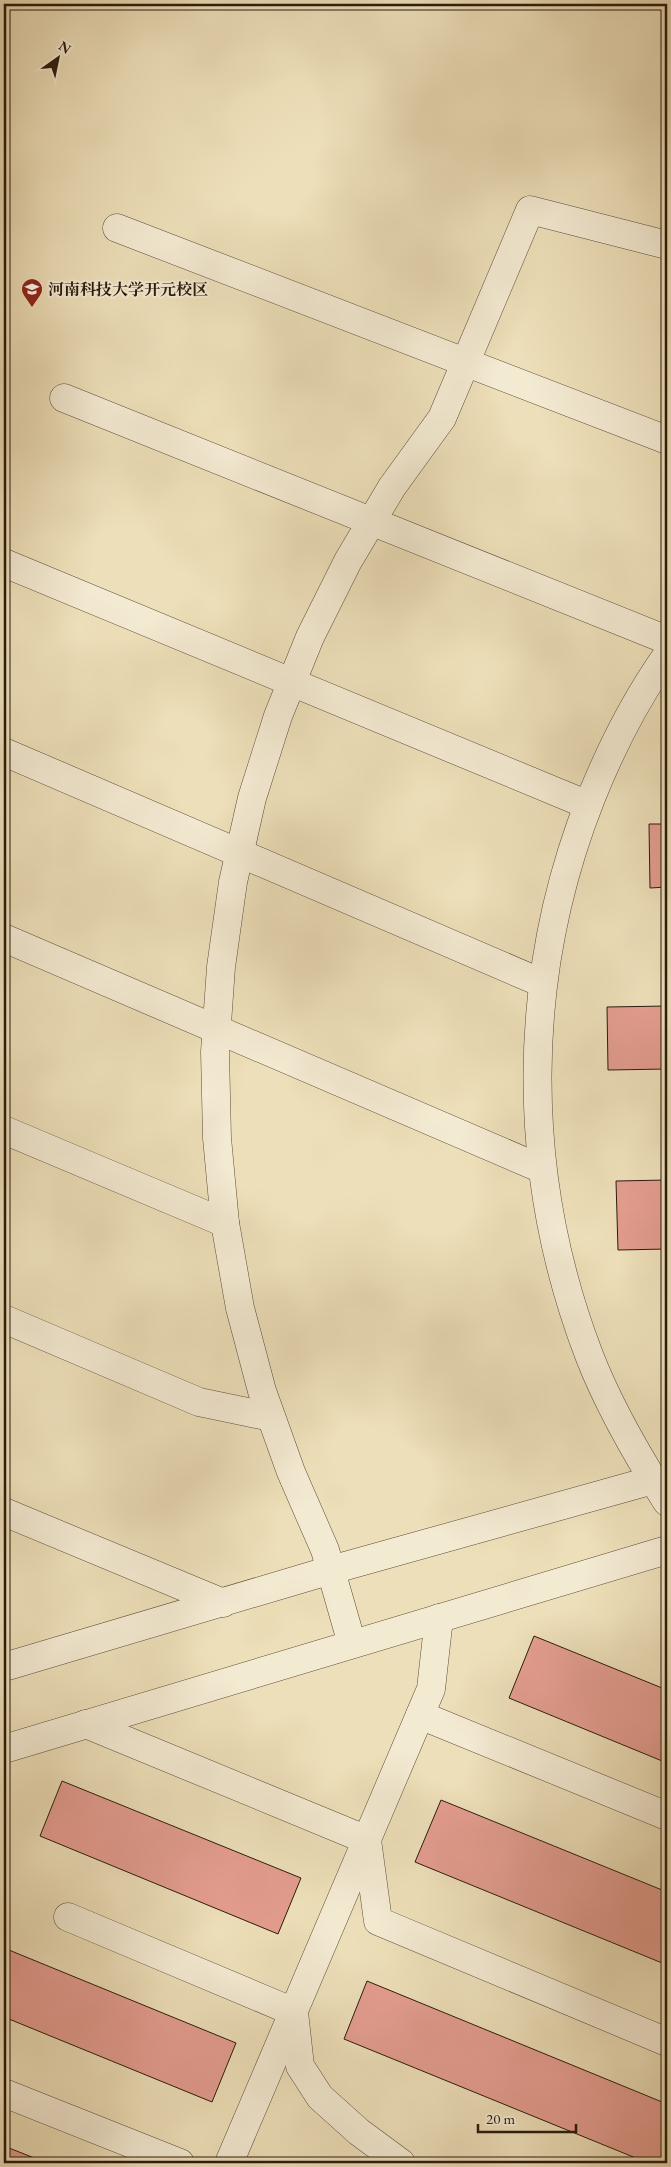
<svg xmlns="http://www.w3.org/2000/svg" width="671" height="2167" font-family="'EB Garamond','Noto Serif SC',serif">
<style>
.building{fill:#e49d90;stroke:#2a1b0d}
.lines{fill:none;stroke-linecap:round;stroke-linejoin:round}
.minor-casing{stroke:#5b4c38;stroke-width:29}
.minor{stroke:#f3ead2;stroke-width:28}
.labels{text-anchor:middle;dominant-baseline:central;stroke-width:4;stroke-linejoin:round;paint-order:stroke}
.poi-label{font-size:16px;font-weight:bold;fill:#2a1b0d;stroke:#f3ead2;text-anchor:start}
</style>
<rect width="100%" height="100%" fill="#eddfb9"/>
<filter id="stains"><feTurbulence type="fractalNoise" baseFrequency=".004" numOctaves="4"/><feColorMatrix values="0 0 0 0 .2 0 0 0 0 .09 0 0 0 0 .02 0 0 0 .5 -.17"/></filter>
<radialGradient id="worn" r=".72"><stop offset=".6" stop-color="#630" stop-opacity="0"/><stop offset="1" stop-color="#630" stop-opacity=".3"/></radialGradient>
<g class="building">
<polygon points="649,824 667,824 667,887 650,888"/>
<polygon points="667,1006 667,1069 608,1070 607,1007"/>
<polygon points="667,1180 667,1249 618,1250 616,1181"/>
<polygon points="534,1636 667,1690 667,1763 509,1698"/>
<polygon points="62,1781 301,1878 278,1934 40,1836"/>
<polygon points="441,1800 667,1892 667,1965 415,1862"/>
<polygon points="4,1948 236,2043 212,2102 4,2017"/>
<polygon points="367,1981 667,2104 667,2163 648,2163 344,2039"/>
<polygon points="4,2146 47,2163 4,2163"/>
</g>
<g class="lines">
<g class="minor-casing">
<g id="minor">
<polyline points="117,228 667,440"/>
<polyline points="64,398 667,640"/>
<polyline points="4,563 588,805"/>
<path d="M667,655C636,699 611,748 591,798C520,977 520,1175 589,1355C609,1407 637,1455 667,1502"/>
<polyline points="4,752 542,983"/>
<polyline points="4,938 542,1169"/>
<polyline points="4,1130 225,1223"/>
<polyline points="4,1319 199,1402 271,1417"/>
<polyline points="4,1512 223,1603"/>
<polyline points="352,1644 325,1550 291,1472 262,1391 240,1308 225,1223 217,1138 215,1052 221,967 233,882 252,798 278,716 310,637 348,561 392,487 442,418 530,210 667,245"/>
<polyline points="4,1667 331,1570 653,1480"/>
<polyline points="420,1715 667,1816"/>
<polyline points="86,1724 367,1840 378,1921 667,2042"/>
<polyline points="4,1749 667,1550"/>
<polyline points="68,1917 294,2012 300,2066 320,2097 359,2132 401,2163"/>
<polyline points="4,2093 180,2163"/>
<polyline points="229,2163 431,1689 439,1618"/>
</g>
</g>
<use href="#minor" class="minor"/>
</g>
<defs>
<g id="university-pin" transform="scale(1.125)"><path d="M0 17L-7.5 6A9.5 9.5 0 1 1 7.5 6Z" fill="#8f2418" stroke="#f3ead2"/><path d="M0-5L7-2L0 1L-7-2ZM-4 1L0 2.5L4 1V4Q0 6-4 4Z" fill="#fff"/></g>
</defs>
<g fill-rule="evenodd">
<use href="#university-pin" x="32" y="289"/>
</g>
<g class="labels">
<g class="poi-label">
<text x="48" y="289">河南科技大学开元校区</text>
</g>
</g>
<rect width="671" height="2167" fill="none" stroke="#eddfb9" stroke-width="20"/>
<rect x="5" y="5" width="661" height="2157" fill="none" stroke="#2a1b0d" stroke-width="2.5"/>
<rect x="10" y="10" width="651" height="2147" fill="none" stroke="#2a1b0d"/>
<g transform="translate(58 58) rotate(33)" stroke="#f3ead2" stroke-width="4" paint-order="stroke">
<path d="M0-4L9 19L0 12L-9 19Z" fill="#2a1b0d"/>
<text y="-8" font-size="14" font-weight="bold" text-anchor="middle" fill="#2a1b0d">N</text>
</g>
<path d="M478 2124v8h98v-8" fill="none" stroke="#2a1b0d" stroke-width="2.5"/>
<text x="486" y="2124" font-size="15" fill="#2a1b0d" stroke="#f3ead2" stroke-width="4" paint-order="stroke">20 m</text>
<rect width="100%" height="100%" filter="url(#stains)"/>
<rect width="100%" height="100%" fill="url(#worn)"/>
</svg>
